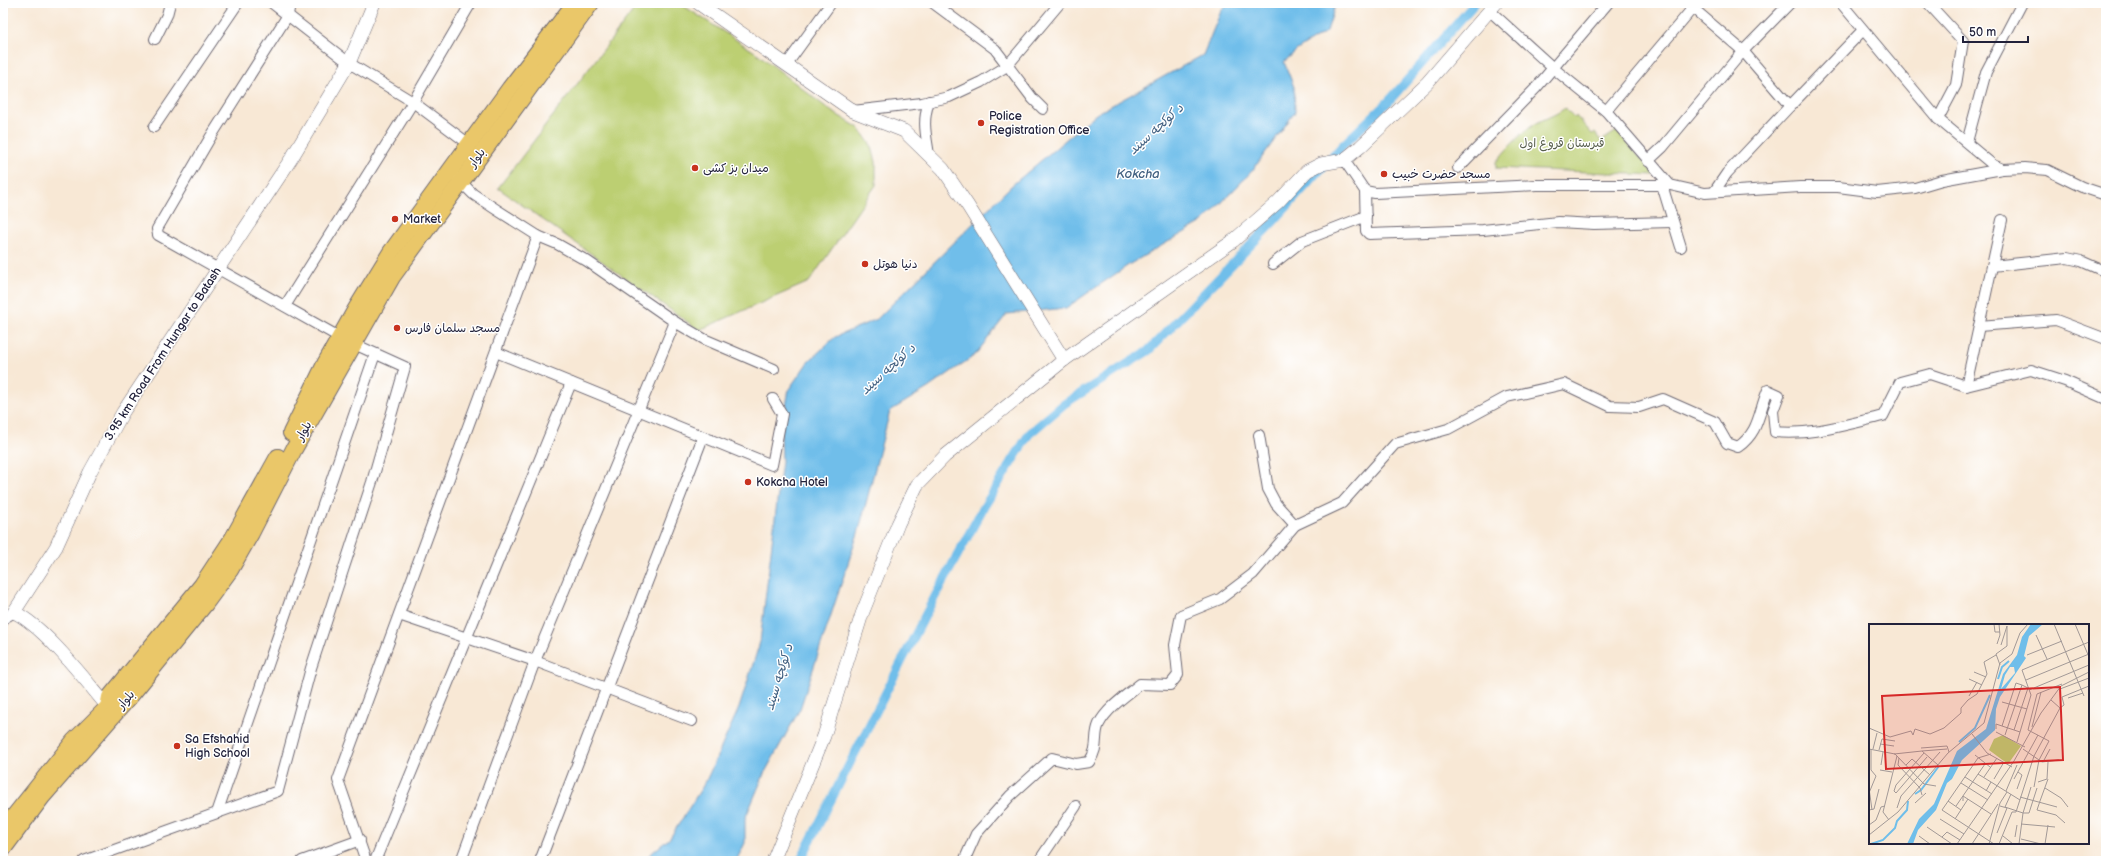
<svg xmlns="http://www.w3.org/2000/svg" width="2109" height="864" font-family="'Balsamiq Sans','Playpen Sans Arabic',sans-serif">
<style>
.green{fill:#bccf72;stroke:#6f7856}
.water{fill:#6fbeea;stroke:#487092}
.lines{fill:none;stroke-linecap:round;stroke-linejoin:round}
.canal{stroke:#6fbeea;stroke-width:9}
.minor-casing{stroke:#6d6771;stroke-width:12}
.tertiary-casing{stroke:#6d6771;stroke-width:14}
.primary-casing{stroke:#6d6771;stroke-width:18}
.minor{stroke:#fff;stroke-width:10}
.tertiary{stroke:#fff;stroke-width:13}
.primary{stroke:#eac769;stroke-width:16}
.poi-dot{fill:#c8321e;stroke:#fff;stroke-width:1.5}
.labels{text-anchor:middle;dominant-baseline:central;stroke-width:3;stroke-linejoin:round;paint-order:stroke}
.poi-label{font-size:12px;fill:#22223b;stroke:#fff;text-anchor:start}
.park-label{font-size:12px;fill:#585f4e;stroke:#fff}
.street-label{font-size:12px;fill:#22223b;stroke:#fff}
.water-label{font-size:13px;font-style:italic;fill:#416081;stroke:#fff}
.inset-river{fill:none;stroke:#6fbeea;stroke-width:2}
.inset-road{fill:none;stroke:#a29997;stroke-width:1}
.view{fill:#d62828;fill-opacity:0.15;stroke:#d62828;stroke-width:2}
.inset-edge{fill:none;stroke:#22223b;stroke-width:2}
</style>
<rect width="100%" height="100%" fill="#fff"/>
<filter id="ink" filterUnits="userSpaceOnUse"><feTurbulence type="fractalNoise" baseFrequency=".025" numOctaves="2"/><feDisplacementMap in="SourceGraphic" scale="8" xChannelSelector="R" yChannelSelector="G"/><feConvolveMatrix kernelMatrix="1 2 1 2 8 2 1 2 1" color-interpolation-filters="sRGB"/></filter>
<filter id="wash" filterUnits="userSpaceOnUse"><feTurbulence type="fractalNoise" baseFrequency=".012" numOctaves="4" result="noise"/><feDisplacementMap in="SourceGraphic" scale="16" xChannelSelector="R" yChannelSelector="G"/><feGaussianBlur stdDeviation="0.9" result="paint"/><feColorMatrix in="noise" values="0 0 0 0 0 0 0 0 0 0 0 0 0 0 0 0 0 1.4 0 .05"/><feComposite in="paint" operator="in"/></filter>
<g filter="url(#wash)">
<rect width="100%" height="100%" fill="#f8e8d5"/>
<g class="green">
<polygon points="639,3 679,3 758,54 831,111 859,128 872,147 876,162 876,185 809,282 699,330 498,188"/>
<path d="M1565,108L1575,118L1576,116L1592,134L1595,133L1601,141L1617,131L1655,175L1496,168V162C1506,150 1519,135 1532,126C1542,119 1555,116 1565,108Z"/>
</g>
<polygon class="water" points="1228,3 1336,3 1327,31 1297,50 1284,62 1294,87 1295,112 1252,171 1204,221 1130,264 1066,308 1007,314 975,355 928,388 890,411 859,530 800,709 764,774 745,819 745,843 736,861 642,861 670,838 706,781 739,708 760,642 782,461 781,435 789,389 808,362 835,337 877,319 1010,187 1096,114 1203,55 1221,11"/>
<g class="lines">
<polyline class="canal" points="800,861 932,602 982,510 1029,434 1064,404 1148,351 1274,221 1342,146 1389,101 1475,3"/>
</g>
</g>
<g filter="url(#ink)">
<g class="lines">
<g class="minor-casing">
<g id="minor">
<polyline points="272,3 349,63 413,102 469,144"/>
<polyline points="933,3 995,49 1033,99 1043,109"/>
<polyline points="1687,3 1743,51 1790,106 1863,30"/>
<polyline points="1841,3 1938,119 1993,165 2002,169 2025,168 2047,170 2082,187 2106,195"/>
<polyline points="1928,3 1963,41 1956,85 1938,119"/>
<polyline points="1489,10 1553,68 1606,111 1670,185 1705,193 1800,187 1838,187 1877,192 1915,188 1942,180 2002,169"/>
<polyline points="155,39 167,15 170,3"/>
<polyline points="787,64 831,3"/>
<path d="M929,101C922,122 926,134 929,155"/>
<polyline points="853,111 922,103 949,97 981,82 1007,66 1060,3"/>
<polyline points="1606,111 1697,3"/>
<polyline points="154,127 238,3"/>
<polyline points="1967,142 1986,72 2022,3"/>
<polyline points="1344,160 1365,191 1366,231 1369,234 1483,230 1558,222 1594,224 1672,222"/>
<polyline points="1648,161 1663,147 1743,51 1790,3"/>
<polyline points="1458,168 1536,88 1608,3"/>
<polyline points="457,178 473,194 494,208 538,236 557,244 587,261 675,322 704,339 774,369"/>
<polyline points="1662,185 1681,247"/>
<polyline points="1365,191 1375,193 1537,185 1670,185"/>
<polyline points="1714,192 1727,173 1790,106"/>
<polyline points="1273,264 1302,241 1366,216"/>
<polyline points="1992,266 2067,258 2081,261 2106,272"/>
<polyline points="285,306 413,102 471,3"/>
<polyline points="1979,326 2056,320 2106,339"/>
<polyline points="496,352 772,465 782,414 773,399"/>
<polyline points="1966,386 2002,220"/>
<polyline points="1259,435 1268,489 1276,504 1295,525"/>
<polyline points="399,615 535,661 692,721"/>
<polyline points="3,619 14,612"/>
<polyline points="217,813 375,354"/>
<polyline points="84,861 278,791 311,668 372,482 405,367 341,338 158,235 157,229 210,138 288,15 290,3"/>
<polyline points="302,861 360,840"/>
<polyline points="366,861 338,780 538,236"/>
<polyline points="375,861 571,383"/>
<polyline points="461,861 535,661 675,322"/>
<polyline points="540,861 703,437"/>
<path d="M964,861L976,834L1010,796L1052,758L1076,764L1089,762C1100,746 1093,737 1099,724C1107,708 1127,695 1140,684L1170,685L1178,675L1175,645L1181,615L1220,599L1253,574L1295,525L1342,503L1395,444L1448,429L1507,397L1564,384L1610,406L1639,407L1663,399L1715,422L1727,443L1738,447C1760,431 1758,413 1768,390L1779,395L1773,411L1775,432C1811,436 1848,424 1883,416L1900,382L1930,374L1966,386L2031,370L2065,381L2106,399"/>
<polyline points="1039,861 1076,806"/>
</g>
</g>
<g class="tertiary-casing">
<g id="tertiary">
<polyline points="698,3 853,111 904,131 943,169 968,206 1064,360"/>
<path d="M108,707C85,680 46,628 14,612L56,547L90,472L123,412L291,159L349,63L374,3"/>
<polyline points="773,861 824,736 862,614 898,524 917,485 945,456 1064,360 1233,241 1278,202 1307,171 1321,164 1344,160 1360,147 1427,83 1496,3"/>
</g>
</g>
<g class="primary-casing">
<g id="primary">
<polyline points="291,433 325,364 356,309 391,252 510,88 575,3"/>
<polyline points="3,830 74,741 108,707 110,697 202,585 233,538 278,457"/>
<polyline points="3,849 42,797 131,695 205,604 230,570 251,533 294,449 392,277 591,3"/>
</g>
</g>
<use href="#minor" class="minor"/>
<use href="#tertiary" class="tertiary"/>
<use href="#primary" class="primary"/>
</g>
</g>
<g class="poi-dot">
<circle cx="981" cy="123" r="4"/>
<circle cx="695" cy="168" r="4"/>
<circle cx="1384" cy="174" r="4"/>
<circle cx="395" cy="219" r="4"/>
<circle cx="865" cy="264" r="4"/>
<circle cx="397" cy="328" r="4"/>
<circle cx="748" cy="482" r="4"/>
<circle cx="177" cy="746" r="4"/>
</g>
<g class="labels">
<g class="poi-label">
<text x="989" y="116">Police<tspan x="989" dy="14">Registration Office</tspan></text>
<text x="703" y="168">میدان بز کشی</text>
<text x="1392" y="174">مسجد حضرت خبیب</text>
<text x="403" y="219">Market</text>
<text x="873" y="264">دنیا هوتل</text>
<text x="405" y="328">مسجد سلمان فارس</text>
<text x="756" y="482">Kokcha Hotel</text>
<text x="185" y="739">Sa Efshahid<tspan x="185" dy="14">High School</tspan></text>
</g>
<g class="park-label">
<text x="1562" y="143">قبرستان قروغ اول</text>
</g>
<g class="street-label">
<text transform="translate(477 158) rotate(-54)">بلوار</text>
<text transform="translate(163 354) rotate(-57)">3.95 km Road From Hungar to Batash</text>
<text transform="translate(304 431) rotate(-60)">بلوار</text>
<text transform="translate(126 700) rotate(-50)">بلوار</text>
</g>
<g class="water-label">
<text transform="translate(1156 129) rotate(-42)">د کوکچه سیند</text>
<text x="1138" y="174">Kokcha</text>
<text transform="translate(888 369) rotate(-42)">د کوکچه سیند</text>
<text transform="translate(779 677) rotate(-73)">د کوکچه سیند</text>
</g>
</g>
<g transform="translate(1869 624)">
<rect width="220" height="220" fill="#f8e8d5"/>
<path d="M134,111L152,122L139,140L120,126L125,115Z" fill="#bccf72"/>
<path d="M162,0H174L160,12L155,32L157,34L131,73L127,85L126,106L93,136L83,155L78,159L67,186L49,206L44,220H38L50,195L65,180L88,127L117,105L134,50L148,31L153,13ZM141,43H145L146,49L132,65L136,51Z" fill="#6fbeea" fill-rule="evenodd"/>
<path class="inset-river" d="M129,55L133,43L140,37M90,118L106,104L121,71M46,170L52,166L70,142M2,220L14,216L26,204L28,197L38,186L39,177"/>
<path class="inset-road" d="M125,0L126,8H131M185,0L215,72M206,0L220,33M167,11L178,35M128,20L131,11L130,0M158,31L193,17M131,41L127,30L138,22V2L132,21M105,48L117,53M100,55L113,61M157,56L220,30M191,65L220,54M160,66L220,41M100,72L108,58M199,74L214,69M133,78L158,85M191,84L195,81L193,73L220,62M133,102L147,59L153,61M163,103L172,68M0,104L21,113L42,107L44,111L46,105L61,110L75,104L92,89V84L99,76L108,70L118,50L115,38L127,31M127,105V100L151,108M127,108L156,123M103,110L118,129L143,143M136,111L153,61L159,64L145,106M148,118L162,71L153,46L220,18M11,120L25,122M52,124L78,122L80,128M0,125L26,130L55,160L67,162M4,125L8,109M154,125L173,138L190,136M10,126L13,115L26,117M53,127L78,125M25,130L53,127L69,141M122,130L109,134L73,186L125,220M106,131L121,143M30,134L29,141L51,164L53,171M174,138L181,125M12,141L14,128M37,141L43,135L61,151M11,146L23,148M109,150L122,158M96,153L123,170M115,153L128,134M125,155L135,138M145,155L169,111M169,158L178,155L179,138M92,159L119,176M165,163L170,136L180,117L159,106L168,70L193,60M0,164L3,186M176,164L192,174L199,183M148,165L153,151L149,148M117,167L122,158L151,176M137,167L148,141M0,169L7,152L2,146V125M27,169L25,167L27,161L55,129M27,169L58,133M142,170L136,183L154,189L162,163M151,173L188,183M79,177L92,186M94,177V172L122,190M171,177L168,186L187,191L196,199M171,177L179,155M46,179L57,169M87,182L116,140M28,184L32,172L71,128M0,186L5,185L10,165M71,195L95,210M86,195L99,175M20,196L14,188L28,132M152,200L186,203M0,201L7,196L12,183L16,182M58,203L83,220M128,209L138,184L131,182M0,211L29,188L79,129L115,99L131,39L143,30L151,9L159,0M50,212L61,220M134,212L144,220M73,213L78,208L91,216M146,213L148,201M152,215L172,220M88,220L145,137L172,89L192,62L220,48M103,220L129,180M120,220L131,179L138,168M130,220L143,188H147L165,132L191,84L182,76M150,220L154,189H160L168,164M176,220L179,201"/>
<path class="view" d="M191,63L194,136L17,145L13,72Z"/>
<rect width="220" height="220" class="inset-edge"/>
</g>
<rect width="2109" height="864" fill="none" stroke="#fff" stroke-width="16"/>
<path d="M1963 36v6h65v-6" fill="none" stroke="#22223b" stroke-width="2"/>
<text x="1969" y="36" font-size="12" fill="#22223b" stroke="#ffffff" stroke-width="3" paint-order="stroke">50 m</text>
</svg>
